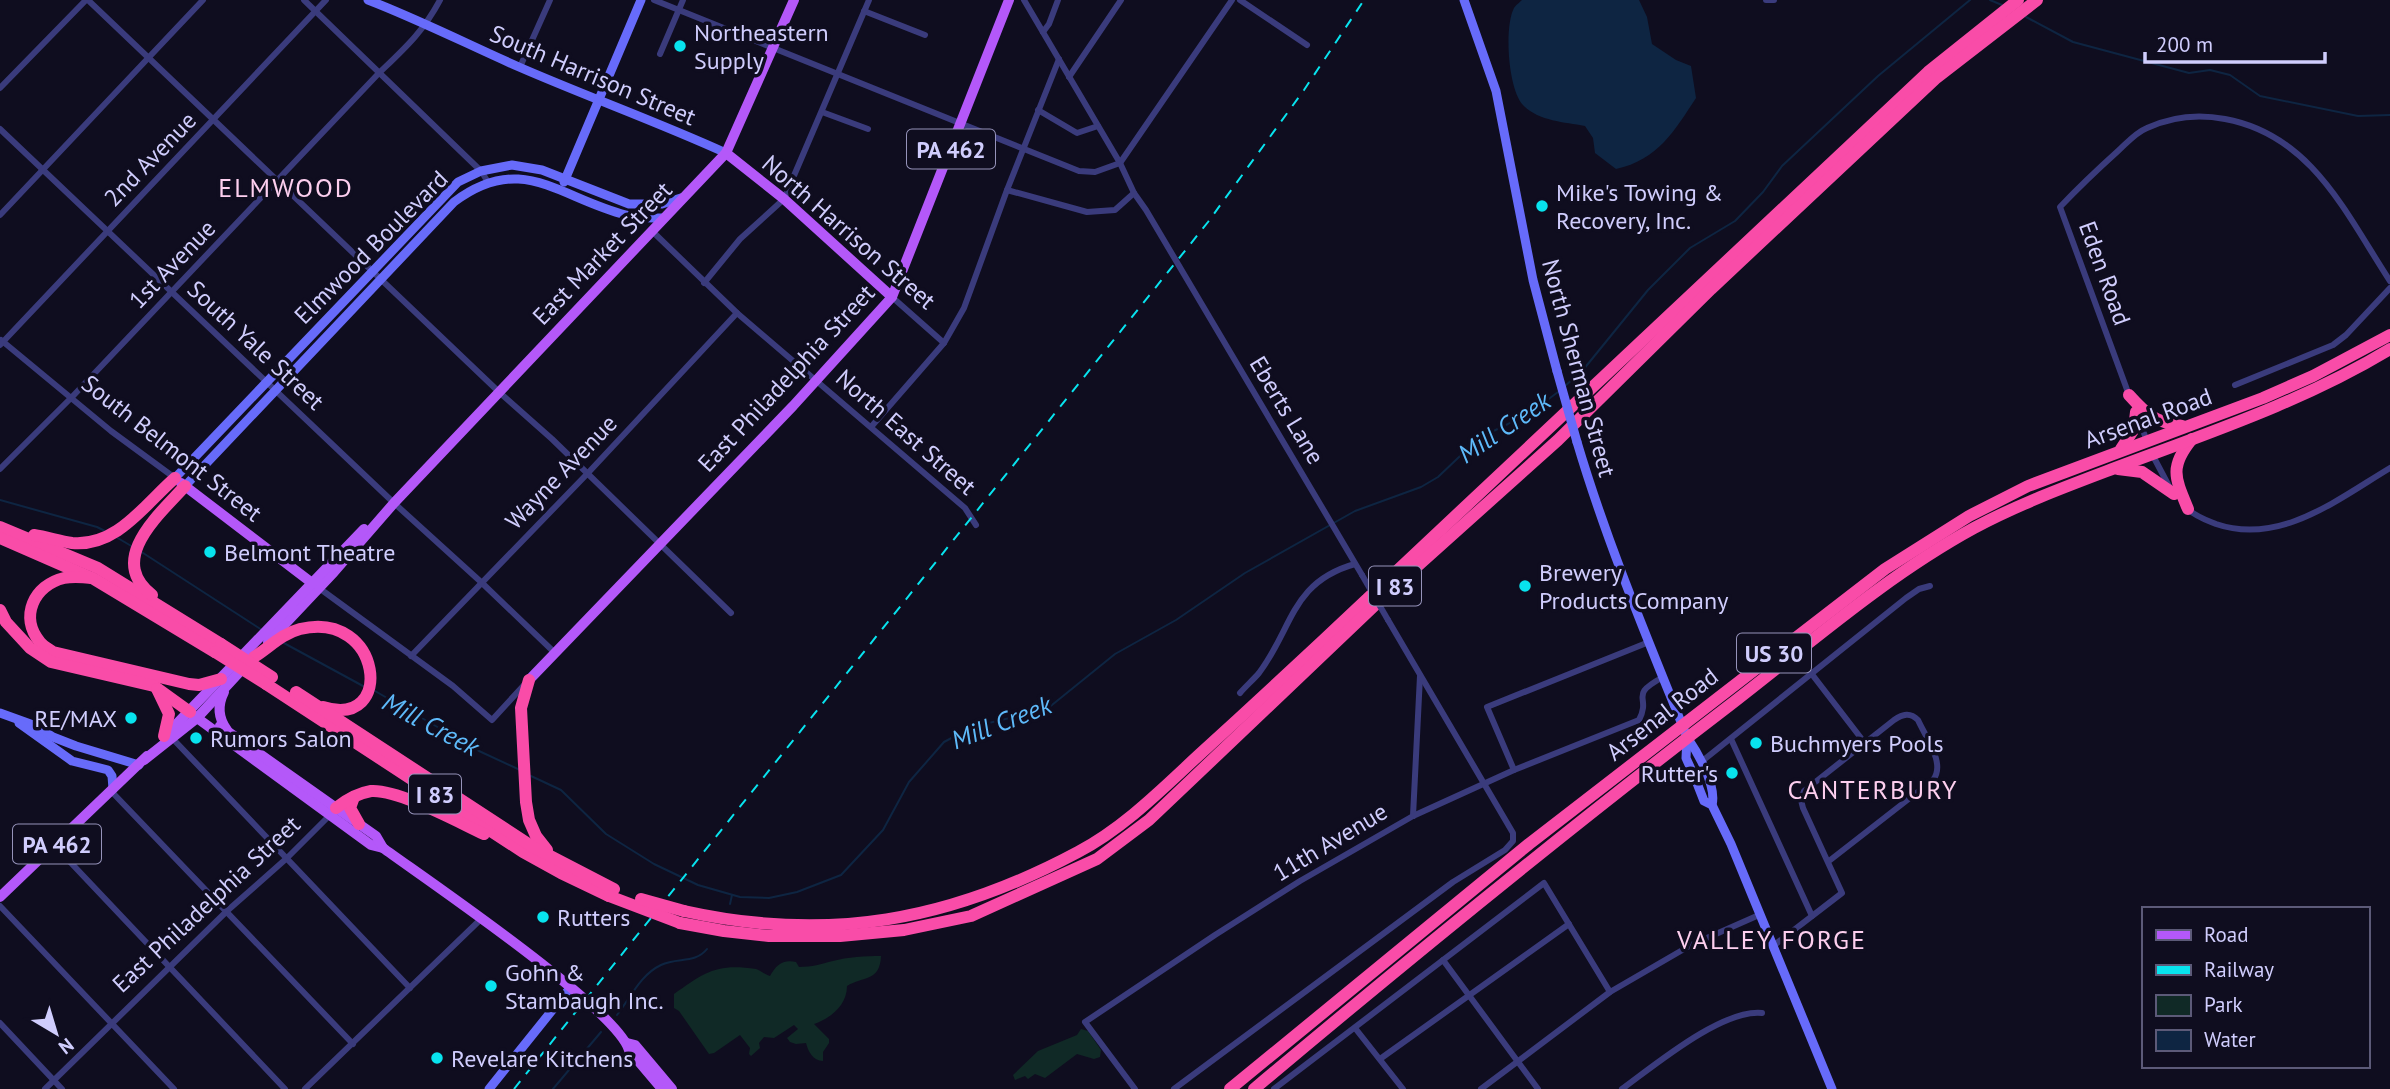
<svg xmlns="http://www.w3.org/2000/svg" width="2390" height="1089" font-family="'PT Sans',sans-serif">
<style>
.green{fill:#102926}
.water{fill:#0e2542}
.lines{fill:none;stroke-linecap:round;stroke-linejoin:round}
.stream{stroke:#0e2542;stroke-width:2}
.street{stroke:#3a3b7c;stroke-width:6}
.secondary{stroke:#676bfa;stroke-width:9}
.primary{stroke:#b458f9;stroke-width:10}
.highway{stroke:#f94ca8;stroke-width:12}
.rail{stroke:#08e3ee;stroke-width:2;stroke-dasharray:10 9;stroke-linecap:butt}
.street-bridge{stroke:#3a3b7c;stroke-width:6}
.secondary-bridge{stroke:#676bfa;stroke-width:9}
.highway-bridge{stroke:#f94ca8;stroke-width:12}
.poi-dot{fill:#08e3ee;stroke:#0f0d1f;stroke-width:2.5}
.labels{text-anchor:middle;dominant-baseline:central;stroke-width:7;stroke-linejoin:round;paint-order:stroke}
.shield{fill:#0f0d1f;stroke:#9693ba;stroke-width:2}
.shield-label{font-size:23px;font-weight:bold;fill:#d0cdfd}
.poi-label{font-size:24px;fill:#d0cdfd;stroke:#0f0d1f;text-anchor:start}
.street-label{font-size:24px;fill:#d0cdfd;stroke:#0f0d1f}
.neighbourhood-label{font-size:26px;letter-spacing:2px;fill:#fdcfef;stroke:#0f0d1f}
.water-label{font-size:26px;font-style:italic;fill:#5ebafa;stroke:#0f0d1f}
</style>
<rect width="100%" height="100%" fill="#0f0d1f"/>
<g class="green">
<path d="M881,956C880,982 863,976 847,986C847,1005 831,1018 814,1024L829,1039V1043L823,1052V1061C813,1061 808,1051 806,1043L796,1044L790,1042L787,1038L798,1029L794,1025L774,1038L764,1037L759,1043L760,1048L751,1056L749,1054L750,1048L740,1035L714,1053L709,1054L679,1011L674,1008V994C705,972 717,963 756,969C760,970 765,975 770,976C776,965 783,959 796,962L799,967C812,967 821,964 833,961C847,957 866,956 881,956Z"/>
<polygon points="1081,1029 1088,1031 1101,1050 1100,1057 1094,1059 1077,1054 1045,1078 1035,1074 1028,1079 1025,1076 1015,1080 1013,1075 1038,1051 1077,1035"/>
</g>
<path class="water" d="M1522,0H1639L1647,17L1652,44L1676,60L1691,66L1696,98C1675,130 1658,160 1616,169L1595,153L1593,138L1585,126C1564,122 1538,121 1523,105C1508,89 1504,27 1514,8C1515,6 1520,2 1522,0Z"/>
<g class="lines">
<g class="stream">
<polyline points="1990,0 2002,5"/>
<polyline points="2026,17 2073,42 2189,73 2210,70 2230,75 2260,96 2358,116 2390,115"/>
<polyline points="1565,386 1583,370 1648,290 1690,248 1735,221 1763,192 1782,166 1878,76 1970,0"/>
<polyline points="0,500 97,527 105,531"/>
<polyline points="116,537 133,547"/>
<polyline points="140,551 262,630"/>
<polyline points="282,642 363,686"/>
<polyline points="375,691 479,751 520,770"/>
<polyline points="531,776 561,790 606,834 654,864 698,885 740,897 769,898 797,892 841,875 883,830 909,782 944,742 972,727 1047,709 1115,654 1176,620 1245,573 1355,511 1421,487 1438,477 1479,438 1508,424 1546,401 1558,392"/>
<polyline points="730,904 732,895"/>
<path d="M617,1015C631,997 640,975 661,965C678,957 695,964 707,949"/>
<polyline points="553,1089 601,1032"/>
</g>
<g class="street">
<polyline points="88,0 499,392 552,439 731,613"/>
<polyline points="304,0 481,171 488,182"/>
<polyline points="654,0 1079,171 1095,172 1120,163"/>
<polyline points="1024,0 1120,163 1134,193 1146,210 1362,575"/>
<polyline points="1240,0 1307,45"/>
<polyline points="1766,0 1774,0"/>
<polyline points="864,11 925,35"/>
<polyline points="1043,32 1049,24 1058,0"/>
<polyline points="660,54 683,0"/>
<polyline points="520,67 550,0"/>
<polyline points="1069,77 1121,0"/>
<polyline points="0,88 86,0"/>
<polyline points="1038,110 1077,133 1098,126"/>
<polyline points="822,112 868,129"/>
<polyline points="0,129 394,503 481,582 555,653"/>
<polyline points="1120,163 1232,0"/>
<polyline points="1007,190 1087,212 1115,210 1134,193"/>
<polyline points="0,215 203,0"/>
<polyline points="652,231 737,313 965,508 976,525"/>
<polyline points="704,283 740,239 784,199 869,0"/>
<polyline points="892,297 944,343"/>
<polyline points="1,340 111,431 175,478"/>
<polyline points="0,345 326,0"/>
<polyline points="2235,385 2333,345 2346,335 2390,288"/>
<path d="M2129,395L2060,207C2079,187 2098,169 2118,151C2127,143 2135,133 2147,128C2171,117 2199,114 2225,119C2312,135 2346,214 2390,281"/>
<polyline points="2138,418 2147,441"/>
<polyline points="871,427 944,343 964,308 1007,190 1059,59"/>
<polyline points="2152,454 2170,488"/>
<path d="M0,469L72,397L379,73C405,48 423,32 440,0"/>
<path d="M2188,509C2196,517 2206,520 2216,524C2280,546 2338,499 2390,468"/>
<polyline points="319,588 453,686 492,720 525,684"/>
<polyline points="411,656 588,473 737,313"/>
<polyline points="1811,673 1864,742"/>
<path d="M1240,693C1246,686 1253,680 1259,673C1293,628 1291,582 1355,564"/>
<polyline points="173,739 410,988"/>
<polyline points="1731,739 1812,916"/>
<polyline points="1701,762 1906,598 1919,589 1930,586"/>
<polyline points="1514,770 1487,707 1649,642"/>
<polyline points="111,791 353,1044"/>
<polyline points="1413,816 1420,676"/>
<polyline points="55,846 285,1089"/>
<polyline points="0,906 174,1089"/>
<path d="M1773,946L1842,893L1803,808L1801,800L1804,791L1894,720C1903,714 1910,712 1918,720C1926,738 1946,764 1933,780L1829,861"/>
<polyline points="1443,960 1538,1089"/>
<polyline points="0,1023 62,1089"/>
<polyline points="1355,1028 1403,1089"/>
<polyline points="1380,1059 1569,924"/>
<polyline points="45,1089 227,911 287,858 331,814"/>
<polyline points="305,1089 481,919"/>
<path d="M1135,1089L1085,1022L1215,935L1300,881L1413,816L1514,770L1639,720C1652,695 1627,697 1663,677"/>
<polyline points="1174,1089 1453,882 1505,850 1513,841 1513,833 1388,620"/>
<polyline points="1274,1089 1544,883 1610,992"/>
<polyline points="1481,1089 1610,992 1691,945 1759,915"/>
<path d="M1622,1089C1655,1065 1722,1009 1762,1013"/>
</g>
<g class="secondary">
<path d="M368,0C420,20 469,45 519,67C588,97 658,122 726,153"/>
<polyline points="1464,0 1496,91 1533,280 1557,371"/>
<polyline points="564,182 641,0"/>
<path d="M1577,442C1607,543 1648,640 1687,737C1698,753 1717,786 1712,805"/>
<polyline points="175,478 458,182 481,171 512,165 542,170 629,204 662,204 684,197"/>
<path d="M185,486L454,202C522,151 559,198 626,215C638,219 651,218 664,218"/>
<polyline points="0,713 36,726 53,737 76,746 139,765"/>
<polyline points="19,723 72,761 108,770 112,776 113,789"/>
<polyline points="1687,737 1686,758 1695,778 1704,801 1712,805 1731,844 1832,1089"/>
<polyline points="489,1089 570,988"/>
</g>
<g class="primary">
<polyline points="726,153 784,199 892,297"/>
<polyline points="181,483 316,586"/>
<polyline points="268,642 334,572 394,503 726,153 794,0"/>
<polyline points="529,680 793,406 892,297 1009,0"/>
<path d="M224,692C217,706 218,718 227,730"/>
<path d="M193,715L371,845L383,848C427,880 616,1008 629,1050L662,1089"/>
<polyline points="220,726 376,836 383,848"/>
<polyline points="164,737 364,529"/>
<polyline points="144,760 197,718 245,666"/>
<polyline points="0,897 147,756"/>
<polyline points="627,1043 635,1045 672,1089"/>
</g>
<g class="highway">
<path d="M2129,395C2147,415 2155,422 2182,426"/>
<polyline points="2121,449 2134,429 2136,412"/>
<polyline points="2118,469 2142,472 2174,494"/>
<path d="M2188,509C2175,478 2169,467 2192,439"/>
<polyline points="0,527 98,568 221,644"/>
<path d="M34,535C47,537 59,541 72,543C117,547 144,505 175,478"/>
<polyline points="0,538 94,579 215,652"/>
<path d="M92,578C83,577 73,576 64,578C34,585 19,617 40,642C43,646 49,649 53,652L189,684L199,685L221,679"/>
<path d="M152,595C106,559 160,514 185,486"/>
<polyline points="0,610 6,622 30,648 51,662 154,686 190,712"/>
<path d="M254,657C270,647 281,634 300,629C382,609 396,730 323,707"/>
<polyline points="529,680 521,708 526,802 529,820 536,836 547,850"/>
<polyline points="266,684 523,852 561,873 609,896"/>
<polyline points="157,689 169,714 164,736"/>
<polyline points="296,692 533,847 614,889"/>
<polyline points="354,797 350,808 359,824"/>
<path d="M336,808C346,800 359,793 371,791C398,789 458,822 484,834"/>
<path d="M684,911C828,943 949,921 1078,852C1125,827 1162,789 1200,754C1256,703 1312,651 1367,599C1554,423 1741,247 1928,72L2018,0"/>
<polyline points="680,923 724,931 769,936 840,936 904,930 971,916 1097,859 1149,820 1394,587 1558,440 1711,289 1935,79 2037,0"/>
<polyline points="1230,1089 1529,844 1885,569 1969,516 2028,486 2263,398 2313,376 2390,335"/>
<path d="M1254,1089C1410,958 1568,829 1730,705C1809,644 1886,576 1974,528C2017,505 2062,488 2107,471C2202,435 2303,402 2390,349"/>
</g>
<polyline class="rail" points="514,1089 1208,222 1304,90 1364,0"/>
<polyline class="street-bridge" points="1362,575 1388,620"/>
<polyline class="secondary-bridge" points="1557,371 1577,442"/>
<g class="highway-bridge">
<polyline points="221,644 272,677"/>
<polyline points="215,652 266,684"/>
<polyline points="609,896 680,923"/>
<polyline points="641,899 684,911"/>
</g>
</g>
<g class="poi-dot">
<circle cx="680" cy="46" r="7"/>
<circle cx="1542" cy="206" r="7"/>
<circle cx="210" cy="552" r="7"/>
<circle cx="1525" cy="586" r="7"/>
<circle cx="131" cy="718" r="7"/>
<circle cx="196" cy="738" r="7"/>
<circle cx="1756" cy="743" r="7"/>
<circle cx="1732" cy="773" r="7"/>
<circle cx="543" cy="917" r="7"/>
<circle cx="491" cy="986" r="7"/>
<circle cx="437" cy="1058" r="7"/>
</g>
<g class="labels">
<g class="shield">
<rect x="907" y="129.5" width="88" height="39" rx="5"/>
<rect x="1369" y="566.5" width="52" height="39" rx="5"/>
<rect x="1737" y="633.5" width="74" height="39" rx="5"/>
<rect x="409" y="774.5" width="52" height="39" rx="5"/>
<rect x="13" y="824.5" width="88" height="39" rx="5"/>
</g>
<g class="shield-label">
<text x="951" y="149">PA 462</text>
<text x="1395" y="586">I 83</text>
<text x="1774" y="653">US 30</text>
<text x="435" y="794">I 83</text>
<text x="57" y="844">PA 462</text>
</g>
<g class="poi-label">
<text x="694" y="32">Northeastern<tspan x="694" dy="28">Supply</tspan></text>
<text x="1556" y="192">Mike's Towing &amp;<tspan x="1556" dy="28">Recovery, Inc.</tspan></text>
<text x="224" y="552">Belmont Theatre</text>
<text x="1539" y="572">Brewery<tspan x="1539" dy="28">Products Company</tspan></text>
<text x="117" y="718" text-anchor="end">RE/MAX</text>
<text x="210" y="738">Rumors Salon</text>
<text x="1770" y="743">Buchmyers Pools</text>
<text x="1718" y="773" text-anchor="end">Rutter's</text>
<text x="557" y="917">Rutters</text>
<text x="505" y="972">Gohn &amp;<tspan x="505" dy="28">Stambaugh Inc.</tspan></text>
<text x="451" y="1058">Revelare Kitchens</text>
</g>
<g class="street-label">
<text transform="translate(593 75) rotate(23)">South Harrison Street</text>
<text transform="translate(150 159) rotate(-46)">2nd Avenue</text>
<text transform="translate(849 232) rotate(41)">North Harrison Street</text>
<text transform="translate(371 247) rotate(-45)">Elmwood Boulevard</text>
<text transform="translate(602 253) rotate(-46)">East Market Street</text>
<text transform="translate(172 264) rotate(-46)">1st Avenue</text>
<text transform="translate(2105 273) rotate(70)">Eden Road</text>
<text transform="translate(256 345) rotate(43)">South Yale Street</text>
<text transform="translate(1579 368) rotate(75)">North Sherman Street</text>
<text transform="translate(786 378) rotate(-47)">East Philadelphia Street</text>
<text transform="translate(1287 410) rotate(59)">Eberts Lane</text>
<text transform="translate(2148 418) rotate(-20)">Arsenal Road</text>
<text transform="translate(906 432) rotate(41)">North East Street</text>
<text transform="translate(172 448) rotate(38)">South Belmont Street</text>
<text transform="translate(561 472) rotate(-46)">Wayne Avenue</text>
<text transform="translate(1662 714) rotate(-38)">Arsenal Road</text>
<text transform="translate(1330 842) rotate(-31)">11th Avenue</text>
<text transform="translate(206 904) rotate(-43)">East Philadelphia Street</text>
</g>
<g class="neighbourhood-label">
<text x="286" y="187">ELMWOOD</text>
<text x="1873" y="789">CANTERBURY</text>
<text x="1772" y="939">VALLEY FORGE</text>
</g>
<g class="water-label">
<text transform="translate(1504 427) rotate(-34)">Mill Creek</text>
<text transform="translate(1001 722) rotate(-21)">Mill Creek</text>
<text transform="translate(431 724) rotate(28)">Mill Creek</text>
</g>
</g>
<rect x="2142" y="907" width="228" height="161" fill="#0f0d1f" stroke="#5c5a78" stroke-width="2"/>
<rect x="2156" y="930" width="35" height="10" fill="#b458f9" stroke="#5c5a78" stroke-width="2"/>
<text x="2204" y="942" font-size="21" fill="#d0cdfd">Road</text>
<rect x="2156" y="965" width="35" height="10" fill="#08e3ee" stroke="#5c5a78" stroke-width="2"/>
<text x="2204" y="977" font-size="21" fill="#d0cdfd">Railway</text>
<rect x="2156" y="995" width="35" height="21" fill="#102926" stroke="#5c5a78" stroke-width="2"/>
<text x="2204" y="1012" font-size="21" fill="#d0cdfd">Park</text>
<rect x="2156" y="1030" width="35" height="21" fill="#0e2542" stroke="#5c5a78" stroke-width="2"/>
<text x="2204" y="1047" font-size="21" fill="#d0cdfd">Water</text>
<g transform="translate(56 1033) rotate(142)" stroke="#0f0d1f" stroke-width="5" paint-order="stroke">
<path d="M0-5L12 26L0 18L-12 26Z" fill="#d0cdfd"/>
<text y="-10" font-size="19" font-weight="bold" text-anchor="middle" fill="#d0cdfd">N</text>
</g>
<path d="M2145 52v10h180v-10" fill="none" stroke="#d0cdfd" stroke-width="3.5"/>
<text x="2156" y="52" font-size="21" fill="#d0cdfd" stroke="#0f0d1f" stroke-width="5" paint-order="stroke">200 m</text>
</svg>
